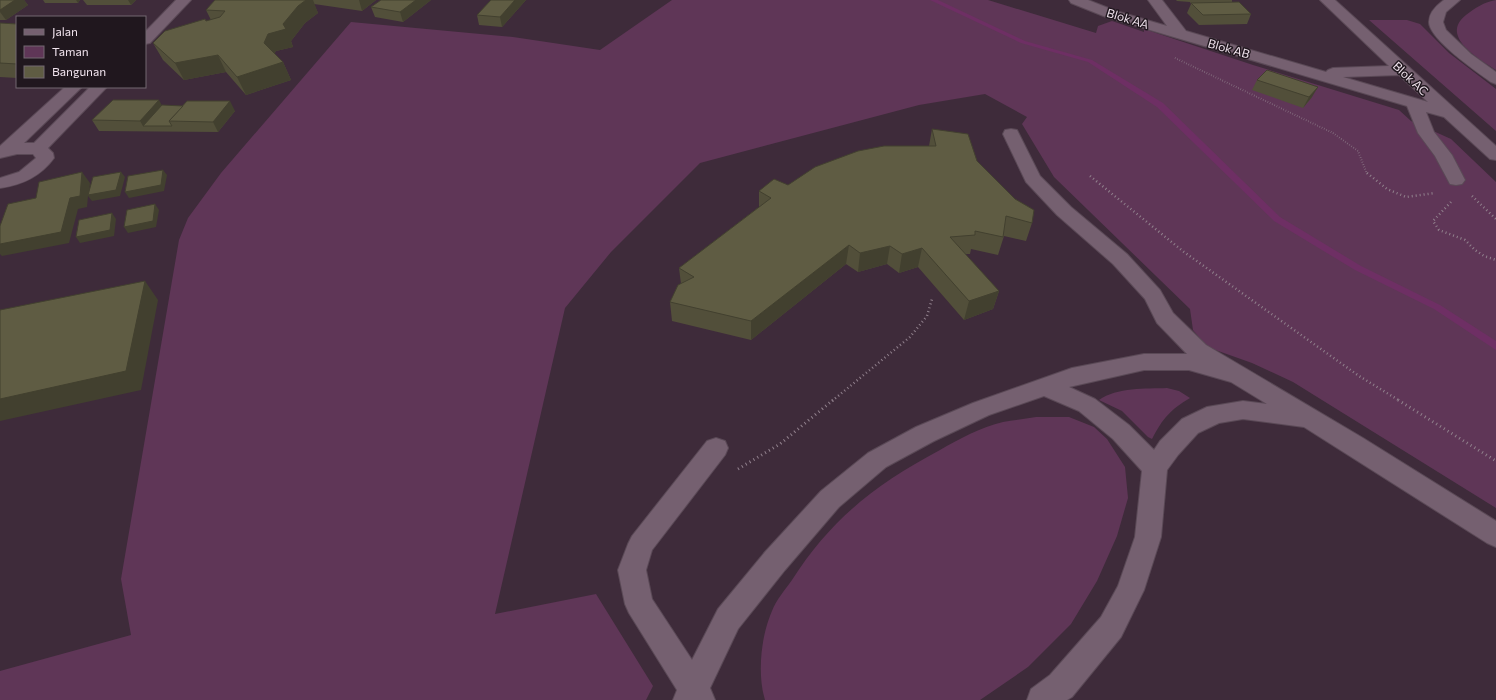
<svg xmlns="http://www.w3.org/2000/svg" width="1496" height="700" font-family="Commissioner,sans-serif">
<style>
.green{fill:#5f3657}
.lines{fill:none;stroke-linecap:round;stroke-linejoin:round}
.stream{fill:#6e2f64;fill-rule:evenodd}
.minor-casing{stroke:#5a4956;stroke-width:2}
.path-far2{stroke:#91818d;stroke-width:2;stroke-dasharray:0.5 2;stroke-linecap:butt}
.path-far1{stroke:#91818d;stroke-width:2.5;stroke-dasharray:1 3;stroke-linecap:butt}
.path{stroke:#91818d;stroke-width:3;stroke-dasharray:1 3.5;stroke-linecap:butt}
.minor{fill:#756070;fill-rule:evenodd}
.wall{fill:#524f3a}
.shaded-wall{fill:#42402f}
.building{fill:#5f5c43;stroke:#42402f}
.labels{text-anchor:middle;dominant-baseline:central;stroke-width:3;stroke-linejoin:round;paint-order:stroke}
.far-street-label{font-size:12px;fill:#f0e3ed;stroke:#20171e}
</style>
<rect width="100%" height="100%" fill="#3e2b3a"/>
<g class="green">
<polygon points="672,0 988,0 1096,33 1098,26 1112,21 1144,32 1144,29 1253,65 1399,110 1411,121 1451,139 1496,182 1496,508 1293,382 1252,363 1207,347 1193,330 1190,309 1054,177 1022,124 1027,117 985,94 919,105 700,163 611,252 565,308 495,614 596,594 653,686 646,700 0,700 0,671 131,635 121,579 179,240 188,218 221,173 351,22 513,37 600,50"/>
<path d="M1496,0V70C1479,59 1439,36 1466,15C1475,8 1484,2 1496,0Z"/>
<polygon points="1369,20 1407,20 1420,24 1449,53 1496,89 1496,131"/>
<path d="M1167,388L1179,391L1190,398C1170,410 1163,418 1152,439L1148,437L1122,411L1099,400C1117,387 1146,389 1167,388Z"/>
<path d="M1036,417H1069L1094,427L1107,439L1125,467L1128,498L1117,536L1097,581L1071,624L1028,667L980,700H765C757,674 761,636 772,611C776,600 785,590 792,580C831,519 876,484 940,450C959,439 981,427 1003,422C1014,420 1026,419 1036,417Z"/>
</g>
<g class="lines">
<polygon class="stream" points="930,0 938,0 1025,41 1092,60 1163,103 1280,217 1361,266 1440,305 1496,341 1496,350 1434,309 1355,270 1274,221 1157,107 1088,62 1021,43"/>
<g class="minor-casing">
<g id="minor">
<polygon points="176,0 191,0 150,43 145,44 145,32"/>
<path d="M1069,0H1088L1116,11L1167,26L1148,0H1162L1186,31L1326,72L1328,70L1333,68L1389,66L1320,0H1335L1496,146V160L1490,159L1444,117L1426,112L1434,132L1452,155L1465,180L1462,184L1456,185L1450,184L1435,156L1418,133L1407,106L1106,17L1071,3ZM1399,75L1428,102L1343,77Z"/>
<path d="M1444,0H1460L1446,12L1443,22L1446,30L1471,54L1496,72V84L1491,82C1477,72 1429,39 1429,22C1429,12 1437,5 1444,0Z"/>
<path d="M65,87H82L24,143H34L90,87H107L48,148L53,153L54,158C40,177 22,185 0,188V178L19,172L36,158L33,154H17L0,158V146Z"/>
<path d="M1011,129L1017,130L1040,176L1071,207L1127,254L1160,290L1173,313L1206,345L1363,438L1496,521V547L1487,543L1304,427L1243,419L1219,423L1198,433L1178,455L1167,470L1161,537L1144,590L1121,637L1072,697L1067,700H1027L1031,689L1050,675L1101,617L1118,586L1135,537L1142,471L1113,439L1079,411L1044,396L989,415L934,441L886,467L839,507L785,570L738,629L710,688L715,700H673L677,690L629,613L625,604L618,570L628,544L632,536L707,441L716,438L725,441L728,448L725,455L652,550L646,570L652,599L692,660L718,609L765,552L821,491L868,453L916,427L973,403L1072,368L1144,354H1187L1157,323L1145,299L1113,264L1057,215L1026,182L1003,134L1005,130ZM1144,370H1189L1231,382L1267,404L1243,401L1207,407L1182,419L1160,441L1154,450L1129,425L1095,399L1069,387Z"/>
</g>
</g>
<polyline class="path-far2" points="1175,58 1333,133 1358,151 1367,174"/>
<g class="path-far1">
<polyline points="1367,173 1387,189 1406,197 1435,193"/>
<polyline points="1090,176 1184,252 1359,376 1400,401"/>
<polyline points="1472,196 1496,219"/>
<polyline points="1451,202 1433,221 1439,230 1465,240 1475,250 1484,256 1496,260"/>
<polyline points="832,401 910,337 927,316 932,299"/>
</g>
<g class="path">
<polyline points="1398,400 1496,461"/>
<polyline points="738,469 780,444 833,400"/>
</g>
<use href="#minor" class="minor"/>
</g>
<g class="wall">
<polygon points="0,0 24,0 28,5 6,20 0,20"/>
<polygon points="43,0 80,0 78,3 45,3"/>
<polygon points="83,0 136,0 131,5 87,5"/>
<polygon points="215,0 376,0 362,11 314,4 318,13 305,23 291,41 293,47 276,51 274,54 283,62 291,80 246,95 226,72 184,80 163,60 153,43 211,20 206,10"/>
<polygon points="431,0 403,22 375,17 371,7"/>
<polygon points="491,0 526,0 502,27 479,25 477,15"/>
<polygon points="1176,0 1232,0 1232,2 1251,14 1247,24 1199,25 1187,13 1191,4 1190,2 1177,1"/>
<polygon points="0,23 17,24 17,78 0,77"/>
<polygon points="1257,80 1312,97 1303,108 1252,90"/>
<polygon points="162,105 235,111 218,132 99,131 92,120"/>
<polygon points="932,129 977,161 1032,223 1026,241 1004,236 998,255 971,249 970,254 965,254 999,291 993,309 964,320 918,267 899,273 887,264 858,272 846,264 751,340 672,321 670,302 681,284 679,268 759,207 759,191 788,185 929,146"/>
</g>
<g class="shaded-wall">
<polygon points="15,0 24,0 28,5 6,20 0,12 0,10"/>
<polygon points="76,0 80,0 78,3"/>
<polygon points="128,0 136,0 131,5"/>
<polygon points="306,0 313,0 318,13 305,23 291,41 293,47 276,51 271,60 264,43 268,34 283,24 298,6"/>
<polygon points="359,0 376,0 362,11"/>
<polygon points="416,0 431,0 403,22 400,12"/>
<polygon points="515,0 526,0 502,27 500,17"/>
<polygon points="218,55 226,72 184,80 175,63"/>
<polygon points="283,62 291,80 246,95 237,77"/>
<polygon points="1318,87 1312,97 1303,108 1309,97"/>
<polygon points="159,100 165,111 143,126 146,131 140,121"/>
<polygon points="230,101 235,111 218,132 213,122"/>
<polygon points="163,170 167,175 164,191 129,198 125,192"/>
<polygon points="82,172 90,183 89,195 121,172 125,177 120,196 92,201 88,196 87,207 78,209 69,243 2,256 0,254 0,244 70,198"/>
<polygon points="155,204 159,210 156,227 128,233 124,227"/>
<polygon points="112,213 116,219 114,236 80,243 76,237"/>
<polygon points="849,245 846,264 751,340 751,321"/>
<polygon points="890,246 887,264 858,272 860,253"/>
<polygon points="922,248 918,267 899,273 902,254"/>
<polygon points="145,281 158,300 141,390 0,421 0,399"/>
<polygon points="999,291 993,309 964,320 969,301"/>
</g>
<g class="building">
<polygon points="0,0 15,0 0,10"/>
<polygon points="215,0 306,0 298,6 283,24 286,29 268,34 264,43 283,62 237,77 218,55 175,63 153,43 165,31 205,19 206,21 220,17 225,11 206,10"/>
<polygon points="381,0 416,0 400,12 371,7"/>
<polygon points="491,0 515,0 500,17 477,15"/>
<polygon points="1239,2 1251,14 1203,15 1191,3"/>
<polygon points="0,23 17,24 17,64 0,63"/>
<polygon points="1267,70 1318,87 1309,97 1257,80"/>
<polygon points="113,100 159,100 140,121 92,120"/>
<polygon points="187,101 230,101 213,122 169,121"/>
<polygon points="162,105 183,106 169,121 172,126 143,126"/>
<polygon points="932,129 968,134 977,161 1015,199 1034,210 1032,223 1006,216 1003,237 975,231 975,235 950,237 999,291 969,301 922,248 902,254 890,246 860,253 849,245 751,321 670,302 678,285 694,277 679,268 771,198 759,191 774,179 788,185 815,167 858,151 884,146 936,146"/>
<polygon points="163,170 161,185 125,192 128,176"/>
<polygon points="82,172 80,196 70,198 61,232 0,244 0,226 8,204 36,198 39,182"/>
<polygon points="121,172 116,190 88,195 93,177"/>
<polygon points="155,204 153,221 124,227 127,210"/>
<polygon points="112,213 110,230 76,237 79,220"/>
<polygon points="145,281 126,371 0,399 0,310"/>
</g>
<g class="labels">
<g class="far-street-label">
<text transform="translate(1128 18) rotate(17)">Blok AA</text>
<text transform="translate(1229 48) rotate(16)">Blok AB</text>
<text transform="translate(1411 78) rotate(43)">Blok AC</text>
</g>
</g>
<rect x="16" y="16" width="130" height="72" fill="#20171e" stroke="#736971"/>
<rect x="24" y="29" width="20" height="6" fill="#756070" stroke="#736971"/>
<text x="52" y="36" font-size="12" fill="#f0e3ed">Jalan</text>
<rect x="24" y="46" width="20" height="12" fill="#5f3657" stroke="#736971"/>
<text x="52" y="56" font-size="12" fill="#f0e3ed">Taman</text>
<rect x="24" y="66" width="20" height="12" fill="#5f5c43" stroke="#736971"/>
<text x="52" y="76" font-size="12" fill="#f0e3ed">Bangunan</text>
</svg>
